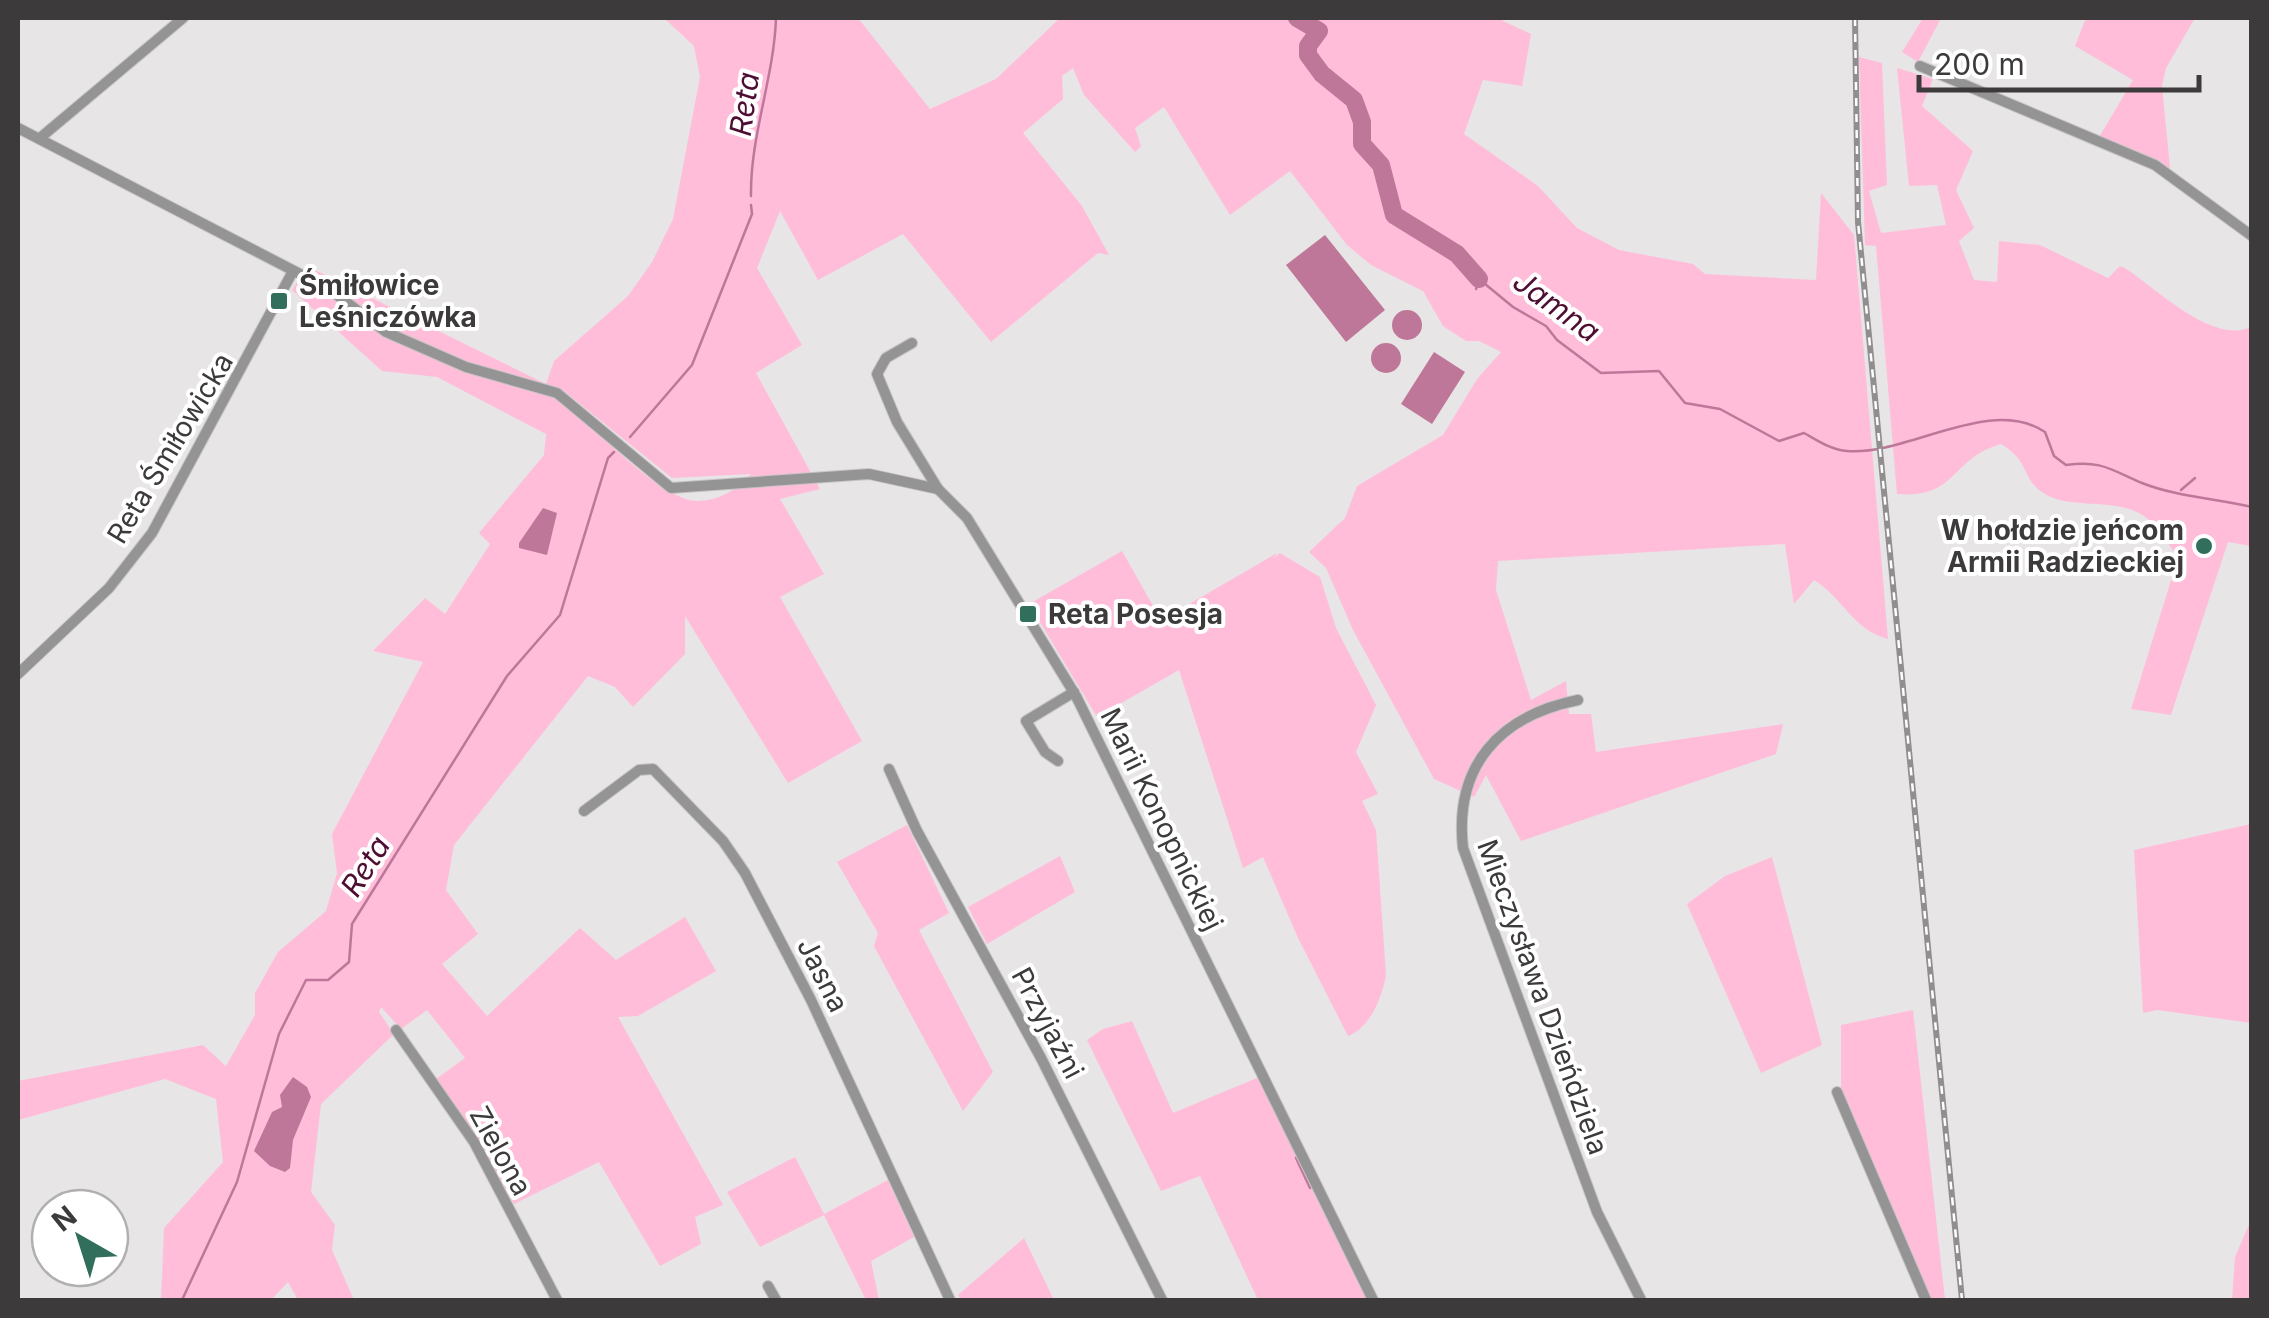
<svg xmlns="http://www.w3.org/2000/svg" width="2269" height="1318" font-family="Inter,sans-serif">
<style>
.green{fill:#ffbdda;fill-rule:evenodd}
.water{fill:#be7798}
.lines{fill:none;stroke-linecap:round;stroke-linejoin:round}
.stream{stroke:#be7798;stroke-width:2.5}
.river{stroke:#be7798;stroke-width:18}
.minor-casing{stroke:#c6c3c4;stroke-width:12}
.minor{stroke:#959494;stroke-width:10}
.rail-casing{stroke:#918e8f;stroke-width:6}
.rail{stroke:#fff;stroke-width:2.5;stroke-dasharray:8;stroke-linecap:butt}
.poi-dot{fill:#316f5c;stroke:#fff;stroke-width:4}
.labels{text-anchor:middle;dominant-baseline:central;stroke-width:8;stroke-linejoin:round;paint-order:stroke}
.poi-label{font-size:28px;font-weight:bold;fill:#3c3a3b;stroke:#fff;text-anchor:start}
.street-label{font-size:28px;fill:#3c3a3b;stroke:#fff}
.water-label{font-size:30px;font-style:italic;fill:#4e0d32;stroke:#fff}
</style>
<rect width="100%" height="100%" fill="#e8e5e6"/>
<g class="green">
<path d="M664,18H858L930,109L996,79L1060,18H1497L1531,34L1522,86L1483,80L1464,134L1538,186L1577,228L1619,250L1693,264L1705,274L1816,280L1821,193L1854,235L1888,639C1853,630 1843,598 1814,580L1794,604L1785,544L1498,561L1496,590L1531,700L1566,681L1569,714H1591L1596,752L1783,724L1776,754L1521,841L1486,775L1474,797L1434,779L1353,630L1326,568L1309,552L1345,518L1357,486L1443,435L1477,379L1501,352L1479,341H1466L1443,326L1423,291L1371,265L1347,245L1290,171L1230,215L1164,107L1135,128L1141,146L1135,152L1084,95L1073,68L1062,76L1063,99L1023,133L1082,206L1109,255L1098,253L991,342L903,234L818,280L780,211L757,268L802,345L756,373L820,489L780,499L824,574L780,597L862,741L788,783L685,616V654L633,707L615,687L588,676L454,845L446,890L478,934L442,964L487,1016L580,928L616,960L685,917L716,971L638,1016L618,1017L723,1205L695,1217L701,1244L660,1266L599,1162L514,1204L479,1140L436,1079L465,1058L427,1010L401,1029L381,1007L379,1012L394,1034L321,1104L311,1192L335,1225L332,1250L354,1300H298L288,1282L271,1300H161L164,1228L223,1162L216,1099L165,1079L18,1120V1081L203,1045L226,1066L255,1015V993L278,952L326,911L337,873L332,834L423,662L373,651L425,598L445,614L490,544L479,533L544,455L546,434L437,377L382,371L292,290L307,266L546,384L554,361L628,296L652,262L673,219L700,77L694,46ZM548,385L564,391L672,478L751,474C739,489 718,501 697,501C659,501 578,412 548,385Z"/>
<polygon points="1923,18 1941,18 1918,62 1902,52"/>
<polygon points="2086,18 2195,18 2166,68 2162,85 2170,168 2098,139 2133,80 2075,46"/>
<path d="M1859,57L1882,63L1887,185L1869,191L1881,233L1946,225L1937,185L1909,186L1897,68L1933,79L1922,106L1973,151L1956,190L1974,228L1959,241L1974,280L1997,282L1999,241L2040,245L2108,278L2120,266L2125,268C2157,289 2213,345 2251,327V546L2228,542L2171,715L2131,709L2178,558C2170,546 2161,531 2150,521C2121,493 2068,514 2039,490C2022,476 2029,461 2001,444C1949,459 1958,499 1897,494L1876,246L1865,245Z"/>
<path d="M1122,551L1157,613L1172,614L1277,553L1273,559L1280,553L1320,577L1336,628L1376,705L1356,752L1378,794L1362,801L1376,830L1386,975C1382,997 1371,1027 1348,1036L1298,938L1263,857L1243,868L1179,670L1097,717L1029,604Z"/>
<polygon points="2251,824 2251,1023 2157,1010 2143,1013 2134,850"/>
<polygon points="907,825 949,913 919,930 993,1072 963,1111 874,946 878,933 837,862"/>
<polygon points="1060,856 1075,892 987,944 968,907"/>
<polygon points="1772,857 1822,1045 1761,1073 1687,904 1725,876"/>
<polygon points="1913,1010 1945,1300 1930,1300 1841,1089 1841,1025"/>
<polygon points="1132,1021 1173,1113 1264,1075 1368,1300 1258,1300 1200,1176 1161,1191 1087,1040 1103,1029"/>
<polygon points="795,1157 824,1214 888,1180 914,1237 871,1261 879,1300 866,1300 824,1215 760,1247 727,1192"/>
<polygon points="2251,1220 2251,1300 2232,1300 2235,1257"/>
<polygon points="1024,1238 1054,1300 961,1300 958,1295"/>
</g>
<g class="water">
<polygon points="1325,235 1385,310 1346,342 1286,265"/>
<circle cx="1407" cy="325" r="15"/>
<circle cx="1386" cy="358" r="15"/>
<polygon points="1434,352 1465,372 1432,424 1401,404"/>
<polygon points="543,508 557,513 547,555 519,548 519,543"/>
<polygon points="293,1077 307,1087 311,1097 293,1140 290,1168 285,1172 270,1166 254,1151 272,1112 282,1107 280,1095"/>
</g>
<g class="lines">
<g class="stream">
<path d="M751,196C750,136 774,78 776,18"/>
<path d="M1479,279L1513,307L1546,326L1557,340L1601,373L1659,371L1685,403L1720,409L1779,441L1804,433C1817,440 1831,450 1847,451C1907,456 1990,395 2045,432L2054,456L2066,465C2102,460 2111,470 2142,483C2174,496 2217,499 2252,507"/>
<polyline points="1476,289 1479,280"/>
<polyline points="630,437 692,365 752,214 751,205"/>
<polyline points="2181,490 2195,478"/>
<polyline points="1296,1158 1310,1188"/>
<polyline points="182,1300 237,1182 279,1034 306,980 328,980 349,962 352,924 507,676 560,615 608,458 614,452"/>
</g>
<polyline class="river" points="1297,18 1319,31 1308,46 1308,55 1322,74 1354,100 1362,122 1362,144 1381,165 1394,215 1457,254 1479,279"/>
<g class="minor-casing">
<g id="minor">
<polyline points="1920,66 2155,165 2252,236"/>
<polyline points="18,128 329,289 386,332 466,367 557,393 671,488 869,474 938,489 967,518 1076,696 1373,1300"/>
<polyline points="40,138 183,18"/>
<polyline points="912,343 886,358 877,374 897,422 938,489"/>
<polyline points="18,674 109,588 152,533 293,271"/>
<path d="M1578,700C1499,716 1454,766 1463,848L1597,1212L1641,1300"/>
<polyline points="1058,761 1045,752 1026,721 1074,692"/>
<polyline points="889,769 917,831 1041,1058 1162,1300"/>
<polyline points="584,811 639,770 653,769 723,841 745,873 811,1000 950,1300"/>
<polyline points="396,1030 474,1142 557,1300"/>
<polyline points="1837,1092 1926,1300"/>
<polyline points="768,1286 776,1300"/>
</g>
</g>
<use href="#minor" class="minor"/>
<g class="rail-casing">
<polyline id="rail" points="1855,18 1858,222 1962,1300"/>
</g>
<use href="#rail" class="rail"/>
</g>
<g class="poi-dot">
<rect x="269" y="291" width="20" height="20" rx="5"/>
<circle cx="2204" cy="546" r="10"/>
<rect x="1018" y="604" width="20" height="20" rx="5"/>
</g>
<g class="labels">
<g class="poi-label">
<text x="299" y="285">Śmiłowice<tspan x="299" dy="32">Leśniczówka</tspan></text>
<text x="2184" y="530" text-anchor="end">W hołdzie jeńcom<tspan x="2184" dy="32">Armii Radzieckiej</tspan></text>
<text x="1048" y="614">Reta Posesja</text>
</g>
<g class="street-label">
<text transform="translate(170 448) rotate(-59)">Reta Śmiłowicka</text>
<text transform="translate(1162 819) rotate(64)">Marii Konopnickiej</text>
<text transform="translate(823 975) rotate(63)">Jasna</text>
<text transform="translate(1543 997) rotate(70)">Mieczysława Dzieńdziela</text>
<text transform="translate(1048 1023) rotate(62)">Przyjaźni</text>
<text transform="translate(501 1151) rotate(61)">Zielona</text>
</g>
<g class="water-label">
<text transform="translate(744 104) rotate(-82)">Reta</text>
<text transform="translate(1557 306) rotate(36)">Jamna</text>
<text transform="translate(365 866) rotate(-58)">Reta</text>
</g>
</g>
<rect width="2269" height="1318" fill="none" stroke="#3c3a3b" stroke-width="40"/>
<g transform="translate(80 1238) rotate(321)"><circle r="48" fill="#ffffff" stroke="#b1b0b1" stroke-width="2.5"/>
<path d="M0-8L18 38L0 25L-18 38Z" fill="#316f5c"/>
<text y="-15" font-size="28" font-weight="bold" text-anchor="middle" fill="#3c3a3b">N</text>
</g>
<path d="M1919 75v15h280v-15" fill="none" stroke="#3c3a3b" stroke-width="5"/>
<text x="1934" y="75" font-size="30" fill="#3c3a3b" stroke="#ffffff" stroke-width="8" paint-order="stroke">200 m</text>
</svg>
